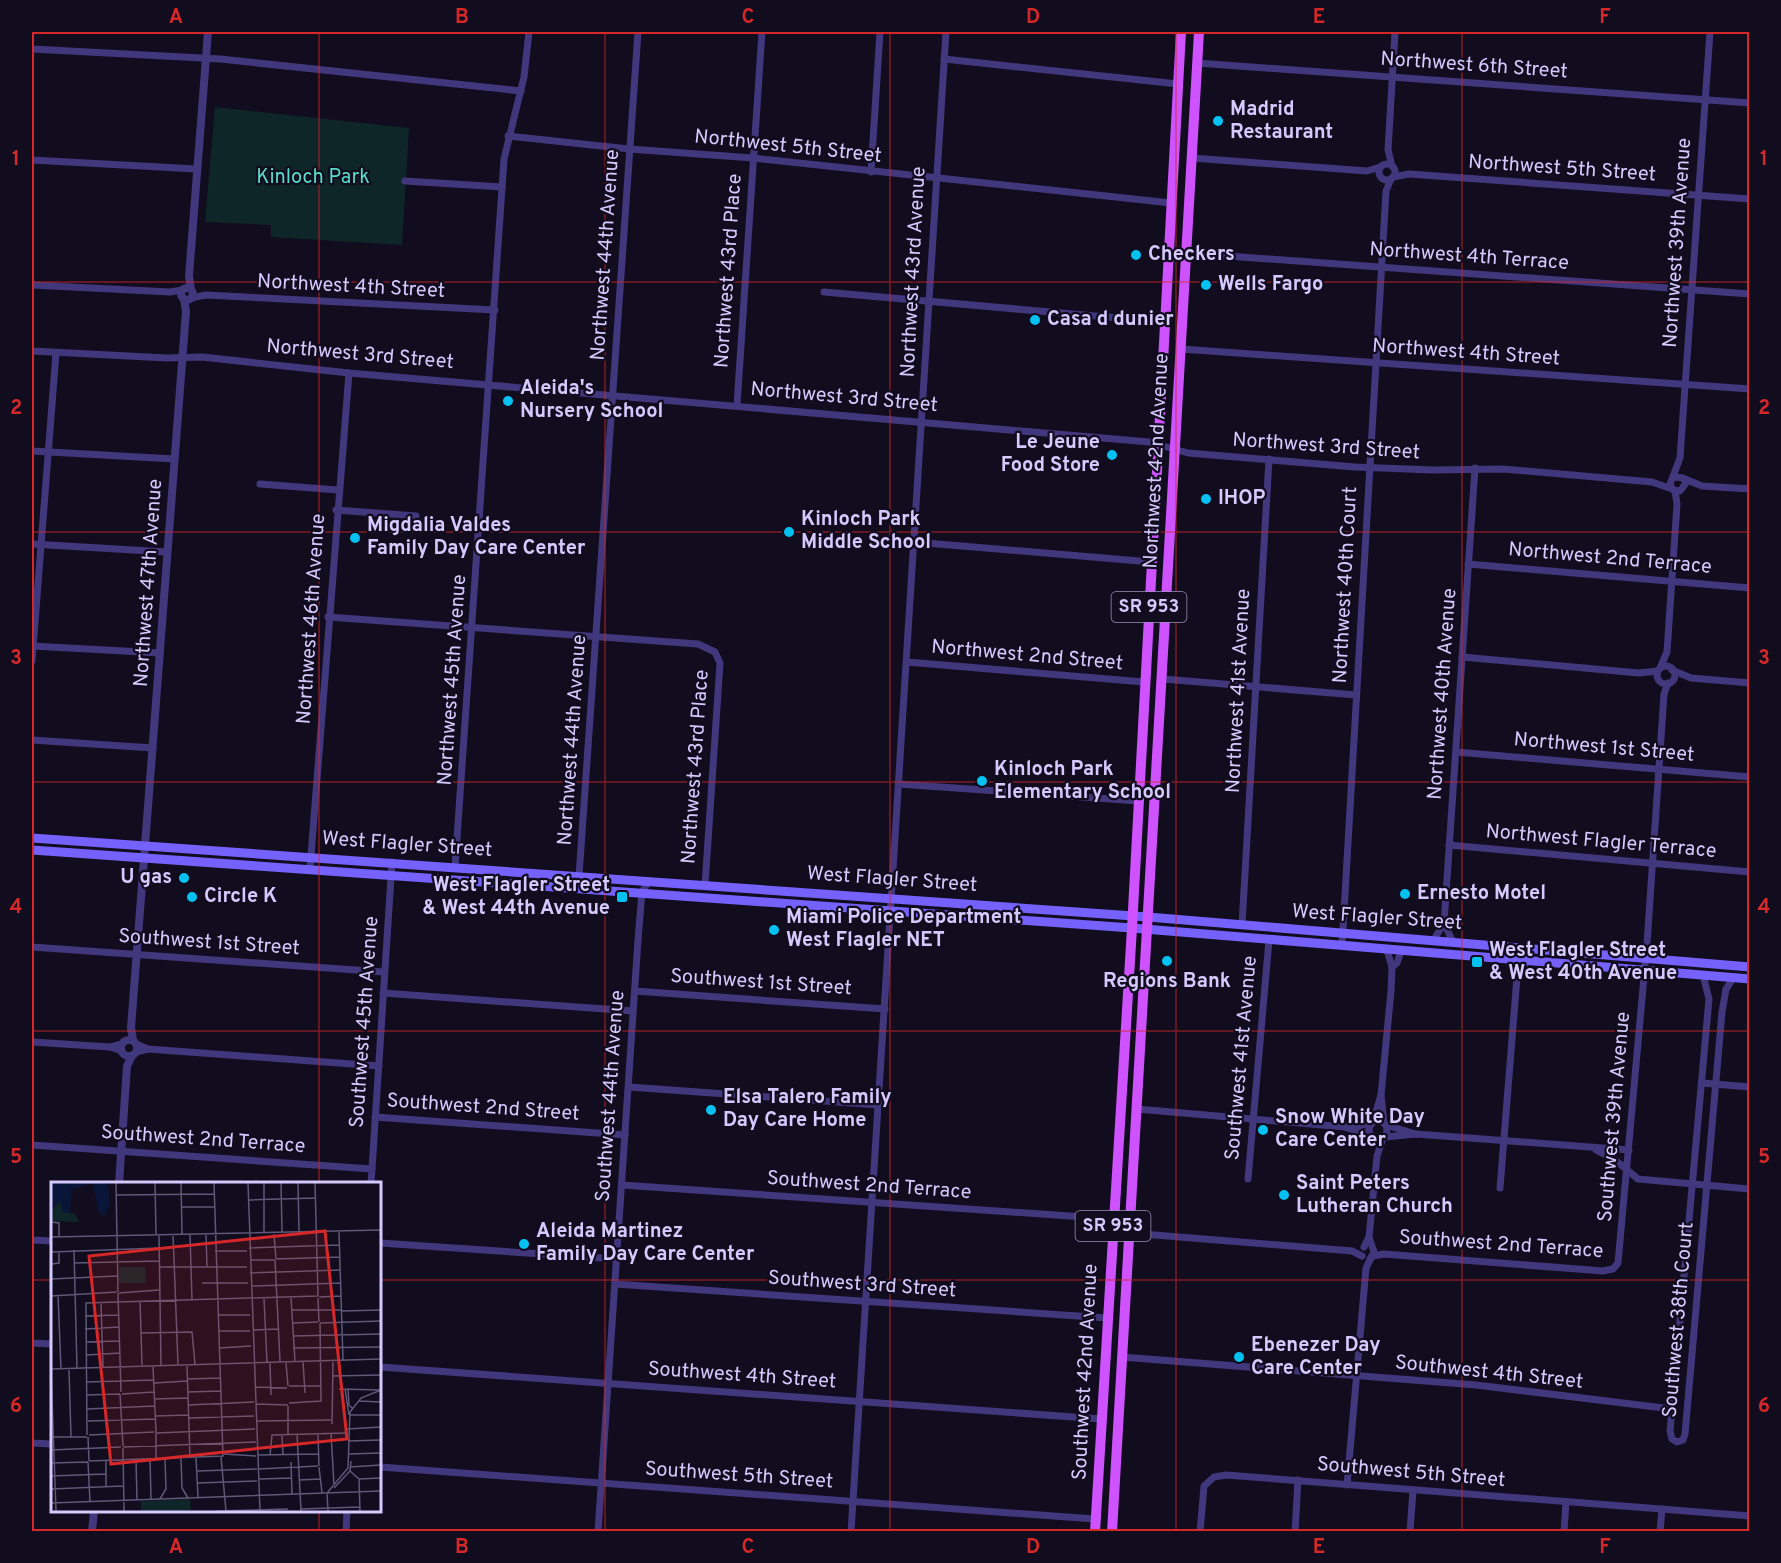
<svg xmlns="http://www.w3.org/2000/svg" width="1781" height="1563" font-family="Overpass,sans-serif">
<style>
.green{fill:#0f2628}
.lines{fill:none;stroke-linecap:round;stroke-linejoin:round}
.minor{stroke:#41377c;stroke-width:7}
.tertiary{stroke:#41377c;stroke-width:8}
.secondary{stroke:#7562fd;stroke-width:9}
.primary{stroke:#ce52fd;stroke-width:10}
.grid{fill:none;stroke:#d62828;stroke-width:1.5;stroke-opacity:0.55}
.poi-dot{fill:#03c1f1;stroke:#110c1e;stroke-width:2}
.labels{text-anchor:middle;dominant-baseline:central;stroke-width:4.5;stroke-linejoin:round;paint-order:stroke}
.shield{fill:#110c1e;stroke:#9a90bb;stroke-width:1.5}
.shield-label{font-size:18px;font-weight:bold;fill:#d5c9fe}
.street-label{font-size:20px;fill:#d5c9fe;stroke:#110c1e}
.poi-label{font-size:20px;font-weight:bold;fill:#d5c9fe;stroke:#110c1e;text-anchor:start}
.park-label{font-size:20px;fill:#57ddc9;stroke:#110c1e}
.inset-road{fill:none;stroke:#5f5878;stroke-width:1.5}
.view{fill:#d62828;fill-opacity:0.15;stroke:#d62828;stroke-width:3}
.inset-edge{fill:none;stroke:#d5c9fe;stroke-width:3}
.neatline{fill:none;stroke:#d62828;stroke-width:2}
.grid-label{font-size:20px;text-anchor:middle;font-weight:bold;fill:#d62828}
</style>
<rect width="100%" height="100%" fill="#110c1e"/>
<polygon class="green" points="215,107 409,128 402,245 271,237 271,225 205,222"/>
<g class="lines">
<g class="minor">
<polyline points="32,49 220,59 521,91"/>
<polyline points="944,59 1178,84"/>
<polyline points="1197,63 1750,103"/>
<polyline points="508,136 629,149 753,158 1171,203"/>
<polyline points="1192,158 1367,171 1380,167"/>
<polyline points="32,160 196,169"/>
<circle cx="1387" cy="172" r="8"/>
<polyline points="1392,166 1388,150 1395,32"/>
<polyline points="871,172 880,32"/>
<polyline points="1393,177 1409,174 1750,199"/>
<polyline points="405,181 502,187"/>
<polyline points="1186,253 1750,294"/>
<polyline points="32,285 170,292 182,290"/>
<polyline points="824,292 1164,322"/>
<polyline points="191,298 206,295 495,310"/>
<polyline points="1181,349 1750,389"/>
<polyline points="32,351 167,358 202,357 349,373 1149,442 1188,453 1355,467 1433,470 1503,469 1652,482 1672,489"/>
<polyline points="737,405 762,32"/>
<polyline points="32,451 174,459"/>
<polyline points="1675,477 1683,478 1686,483 1680,491 1673,490 1670,484 1680,458 1710,32"/>
<polyline points="1685,479 1702,486 1750,489"/>
<polyline points="260,484 338,490"/>
<polyline points="336,510 416,516"/>
<polyline points="914,542 1151,562"/>
<polyline points="32,544 167,552"/>
<polyline points="1468,564 1750,588"/>
<polyline points="328,617 698,644 715,652 720,663 705,885"/>
<polyline points="32,646 160,653"/>
<polyline points="1462,657 1639,673 1658,671"/>
<polyline points="32,661 56,353"/>
<polyline points="907,662 1144,682"/>
<circle cx="1666" cy="675" r="9"/>
<polyline points="1660,668 1667,652 1677,504 1675,491"/>
<polyline points="1672,670 1691,678 1750,683"/>
<polyline points="1163,679 1356,695"/>
<polyline points="32,740 153,748"/>
<polyline points="1456,752 1750,777"/>
<polyline points="899,784 1138,801"/>
<polyline points="1449,845 1750,872"/>
<polyline points="455,867 504,159 524,77 529,32"/>
<polyline points="310,868 349,373"/>
<polyline points="579,876 638,32"/>
<polyline points="1444,923 1453,942"/>
<polyline points="1242,925 1269,459"/>
<polyline points="1433,941 1444,923 1475,468"/>
<polyline points="1342,946 1386,191 1391,179"/>
<polyline points="32,947 384,972"/>
<polyline points="1392,967 1397,963 1401,951"/>
<polyline points="1703,975 1709,999 1670,1431 1672,1439 1677,1442 1683,1440 1685,1434 1722,1012 1726,989 1734,977"/>
<polyline points="1517,977 1523,972 1526,960"/>
<polyline points="635,991 885,1009"/>
<polyline points="383,993 633,1011"/>
<polyline points="32,1042 110,1047 122,1051"/>
<polyline points="136,1044 148,1049"/>
<polyline points="110,1047 122,1044"/>
<polyline points="136,1052 148,1049 379,1066"/>
<polyline points="1702,1083 1750,1087"/>
<polyline points="629,1087 879,1105"/>
<polyline points="1381,1095 1384,1123"/>
<polyline points="1137,1109 1345,1127 1371,1124"/>
<polyline points="375,1117 625,1135"/>
<circle cx="1378" cy="1130" r="9"/>
<polyline points="1373,1122 1381,1095 1391,991 1392,967 1387,950"/>
<polyline points="1386,1125 1416,1134"/>
<polyline points="1347,1128 1370,1134"/>
<polyline points="1385,1137 1416,1134 1629,1150"/>
<polyline points="32,1145 372,1169"/>
<polyline points="1596,1150 1615,1160 1638,1179 1749,1189"/>
<polyline points="1248,1179 1269,940"/>
<polyline points="371,1184 392,862"/>
<polyline points="622,1185 1113,1219"/>
<polyline points="1500,1188 1517,977 1512,958"/>
<polyline points="1130,1233 1352,1251 1362,1256"/>
<polyline points="1369,1237 1374,1252 1370,1259"/>
<polyline points="32,1240 52,1241"/>
<polyline points="380,1243 617,1259"/>
<polyline points="1364,1247 1369,1237 1377,1156 1383,1138"/>
<polyline points="1373,1256 1384,1254 1603,1271 1613,1269 1618,1263 1647,944 1664,694 1668,683"/>
<polyline points="615,1284 1107,1318"/>
<polyline points="32,1343 52,1344"/>
<polyline points="1122,1357 1476,1385 1672,1409"/>
<polyline points="380,1367 1101,1419"/>
<polyline points="32,1443 52,1444"/>
<polyline points="380,1467 1095,1519"/>
<polyline points="1347,1485 1366,1268 1371,1258"/>
<polyline points="346,1532 347,1510"/>
<polyline points="598,1532 638,940 642,892 649,881"/>
<polyline points="851,1532 946,32"/>
<polyline points="1200,1532 1204,1486 1214,1477 1226,1475 1750,1516"/>
<polyline points="1295,1532 1298,1480"/>
<polyline points="1410,1532 1413,1490"/>
<polyline points="1564,1532 1566,1502"/>
<polyline points="1660,1532 1662,1509"/>
</g>
<g class="tertiary">
<circle cx="187" cy="294" r="6"/>
<polyline points="191,289 189,276 208,32"/>
<circle cx="129" cy="1048" r="8"/>
<polyline points="133,1040 131,1028 186,311 184,299"/>
<polyline points="119,1184 127,1066 132,1056"/>
<polyline points="92,1532 94,1510"/>
</g>
<g class="secondary">
<polyline points="32,838 1148,917 1750,967"/>
<polyline points="32,850 1132,928 1750,979"/>
</g>
<g class="primary">
<polyline points="1095,1532 1132,928 1181,32"/>
<polyline points="1112,1532 1199,32"/>
</g>
</g>
<path class="grid" d="M319,32V1184M605,32V1532M890,32V1532M1176,32V1532M1462,32V1532M32,282H1750M32,532H1750M32,782H1750M32,1031H1750M32,1280H52M380,1280H1750M319,1510V1532"/>
<g class="poi-dot">
<circle cx="1218" cy="121" r="6"/>
<circle cx="1136" cy="255" r="6"/>
<circle cx="1206" cy="285" r="6"/>
<circle cx="1035" cy="320" r="6"/>
<circle cx="508" cy="401" r="6"/>
<circle cx="1112" cy="455" r="6"/>
<circle cx="1206" cy="499" r="6"/>
<circle cx="789" cy="532" r="6"/>
<circle cx="355" cy="538" r="6"/>
<circle cx="982" cy="781" r="6"/>
<circle cx="184" cy="878" r="6"/>
<circle cx="1405" cy="894" r="6"/>
<circle cx="192" cy="897" r="6"/>
<rect x="616" y="891" width="12" height="12" rx="3"/>
<circle cx="774" cy="930" r="6"/>
<circle cx="1167" cy="961" r="6"/>
<rect x="1471" y="956" width="12" height="12" rx="3"/>
<circle cx="711" cy="1110" r="6"/>
<circle cx="1263" cy="1130" r="6"/>
<circle cx="1284" cy="1195" r="6"/>
<circle cx="524" cy="1244" r="6"/>
<circle cx="1239" cy="1357" r="6"/>
</g>
<g class="labels">
<g class="shield">
<rect x="1111.5" y="592" width="75" height="30" rx="4.5"/>
<rect x="1075.5" y="1211" width="75" height="30" rx="4.5"/>
</g>
<g class="shield-label">
<text x="1149" y="607">SR 953</text>
<text x="1113" y="1226">SR 953</text>
</g>
<g class="street-label">
<text transform="translate(1474 66) rotate(4)">Northwest 6th Street</text>
<text transform="translate(788 147) rotate(6)">Northwest 5th Street</text>
<text transform="translate(1562 169) rotate(4)">Northwest 5th Street</text>
<text transform="translate(1678 243) rotate(-86)">Northwest 39th Avenue</text>
<text transform="translate(606 255) rotate(-86)">Northwest 44th Avenue</text>
<text transform="translate(1469 257) rotate(4)">Northwest 4th Terrace</text>
<text transform="translate(729 271) rotate(-86)">Northwest 43rd Place</text>
<text transform="translate(914 272) rotate(-87)">Northwest 43rd Avenue</text>
<text transform="translate(351 287) rotate(3)">Northwest 4th Street</text>
<text transform="translate(1466 353) rotate(4)">Northwest 4th Street</text>
<text transform="translate(360 355) rotate(5)">Northwest 3rd Street</text>
<text transform="translate(844 398) rotate(5)">Northwest 3rd Street</text>
<text transform="translate(1326 447) rotate(4)">Northwest 3rd Street</text>
<text transform="translate(1157 461) rotate(-87)">Northwest 42nd Avenue</text>
<text transform="translate(1610 559) rotate(5)">Northwest 2nd Terrace</text>
<text transform="translate(149 583) rotate(-86)">Northwest 47th Avenue</text>
<text transform="translate(1346 585) rotate(-87)">Northwest 40th Court</text>
<text transform="translate(312 619) rotate(-86)">Northwest 46th Avenue</text>
<text transform="translate(1027 656) rotate(5)">Northwest 2nd Street</text>
<text transform="translate(453 680) rotate(-86)">Northwest 45th Avenue</text>
<text transform="translate(1239 691) rotate(-87)">Northwest 41st Avenue</text>
<text transform="translate(1443 694) rotate(-86)">Northwest 40th Avenue</text>
<text transform="translate(573 740) rotate(-86)">Northwest 44th Avenue</text>
<text transform="translate(1604 748) rotate(5)">Northwest 1st Street</text>
<text transform="translate(696 767) rotate(-86)">Northwest 43rd Place</text>
<text transform="translate(1601 842) rotate(5)">Northwest Flagler Terrace</text>
<text transform="translate(407 845) rotate(4)">West Flagler Street</text>
<text transform="translate(892 880) rotate(4)">West Flagler Street</text>
<text transform="translate(1377 918) rotate(4)">West Flagler Street</text>
<text transform="translate(209 943) rotate(4)">Southwest 1st Street</text>
<text transform="translate(761 983) rotate(4)">Southwest 1st Street</text>
<text transform="translate(365 1022) rotate(-86)">Southwest 45th Avenue</text>
<text transform="translate(1242 1058) rotate(-85)">Southwest 41st Avenue</text>
<text transform="translate(611 1096) rotate(-86)">Southwest 44th Avenue</text>
<text transform="translate(483 1108) rotate(4)">Southwest 2nd Street</text>
<text transform="translate(1615 1117) rotate(-85)">Southwest 39th Avenue</text>
<text transform="translate(203 1140) rotate(4)">Southwest 2nd Terrace</text>
<text transform="translate(869 1186) rotate(4)">Southwest 2nd Terrace</text>
<text transform="translate(1501 1245) rotate(4)">Southwest 2nd Terrace</text>
<text transform="translate(862 1285) rotate(4)">Southwest 3rd Street</text>
<text transform="translate(1679 1320) rotate(-85)">Southwest 38th Court</text>
<text transform="translate(1086 1372) rotate(-87)">Southwest 42nd Avenue</text>
<text transform="translate(1489 1373) rotate(6)">Southwest 4th Street</text>
<text transform="translate(742 1376) rotate(4)">Southwest 4th Street</text>
<text transform="translate(1411 1473) rotate(5)">Southwest 5th Street</text>
<text transform="translate(739 1476) rotate(4)">Southwest 5th Street</text>
</g>
<g class="poi-label">
<text x="1230" y="110">Madrid<tspan x="1230" dy="23">Restaurant</tspan></text>
<text x="1148" y="255">Checkers</text>
<text x="1218" y="285">Wells Fargo</text>
<text x="1047" y="320">Casa d dunier</text>
<text x="520" y="389">Aleida's<tspan x="520" dy="23">Nursery School</tspan></text>
<text x="1100" y="443" text-anchor="end">Le Jeune<tspan x="1100" dy="23">Food Store</tspan></text>
<text x="1218" y="499">IHOP</text>
<text x="801" y="520">Kinloch Park<tspan x="801" dy="23">Middle School</tspan></text>
<text x="367" y="526">Migdalia Valdes<tspan x="367" dy="23">Family Day Care Center</tspan></text>
<text x="994" y="770">Kinloch Park<tspan x="994" dy="23">Elementary School</tspan></text>
<text x="172" y="878" text-anchor="end">U gas</text>
<text x="610" y="886" text-anchor="end">West Flagler Street<tspan x="610" dy="23">&amp; West 44th Avenue</tspan></text>
<text x="1417" y="894">Ernesto Motel</text>
<text x="204" y="897">Circle K</text>
<text x="786" y="918">Miami Police Department<tspan x="786" dy="23">West Flagler NET</tspan></text>
<text x="1489" y="951">West Flagler Street<tspan x="1489" dy="23">&amp; West 40th Avenue</tspan></text>
<text x="1167" y="982" text-anchor="middle">Regions Bank</text>
<text x="723" y="1098">Elsa Talero Family<tspan x="723" dy="23">Day Care Home</tspan></text>
<text x="1275" y="1118">Snow White Day<tspan x="1275" dy="23">Care Center</tspan></text>
<text x="1296" y="1184">Saint Peters<tspan x="1296" dy="23">Lutheran Church</tspan></text>
<text x="536" y="1232">Aleida Martinez<tspan x="536" dy="23">Family Day Care Center</tspan></text>
<text x="1251" y="1346">Ebenezer Day<tspan x="1251" dy="23">Care Center</tspan></text>
</g>
<g class="park-label">
<text x="313" y="178">Kinloch Park</text>
</g>
</g>
<g transform="translate(51 1182)">
<rect width="330" height="330" fill="#110c1e"/>
<path d="M9,19L12,30L24,32L28,40L0,39V28ZM68,85H94L95,101H68ZM139,317L140,329H90V319Z" fill="#0f2628"/>
<path d="M0,1H41L20,8L19,31L12,30L9,19L0,28ZM42,1H56L59,20L54,34L48,31Z" fill="#09163a"/>
<path class="inset-road" d="M65,1L67,110M104,1L105,52M130,1L131,52M197,1L209,329M213,1V50M230,1L231,50M247,1L248,49M264,1L267,114M66,13L163,12M197,18L265,16M130,25H163M0,40L8,41V55M288,50L292,178M122,52L127,182M139,52L141,118M155,52L156,85M223,52L225,77M108,53L110,183M0,55L330,48M198,66L289,63M23,68L26,186M164,69H196M0,70L109,66M225,77L289,75M200,78H224M224,78L229,179M23,81L108,79M0,82L8,81V69M108,85H196M199,91L290,88M0,97L66,94M151,101H197M200,104L290,101M67,111L70,210M68,111L108,108M7,113L10,187M0,114L66,110M268,115L290,114M240,116L244,179M267,116L268,140M213,117L216,180M89,119L91,183M50,121L52,185M241,128H291M291,129L330,128M167,133H199M34,134L67,133M241,141L267,140M269,141L330,139M34,147L68,145M202,148L228,147M168,149H199M90,151L141,150L144,182M242,154L330,152M35,160L68,159M168,166L200,164M242,166L330,165M35,173L69,171M252,180L254,211M219,181L220,213M235,181L237,204M136,184L139,276M102,185L105,249M0,187L5,329M0,187L330,177M18,188L20,255M281,194L330,193M136,197L169,196M35,200L103,198M103,201L136,199M238,204H270M204,205L236,206M288,207L329,208M294,207L298,233M297,207L298,223L302,227M137,210L170,209M69,212L72,264M71,212L103,210M35,213L69,212M103,217L137,216M308,219L330,220M238,221L270,219L269,141M205,222L237,223M137,223L203,220M237,224V252M36,227L104,224M299,233H330M104,234L137,233M138,236L203,234M37,239L104,237M206,239L280,238M281,242L282,180M296,247L330,245M105,249V277M105,251L204,247M280,251L283,303M246,252L250,329M267,252L268,284M36,253L35,121L267,114M38,253L103,250M231,253L232,273M0,255H36M37,255L38,279M297,259L330,258M72,265L205,260M72,266L73,329M0,268L70,265M173,272L205,274M297,272L330,271M207,273L268,272M219,273L221,253L296,251M170,275L175,329M130,276L131,306L137,316M145,276L147,315M85,277L86,318M99,277L100,317M38,279L172,274L163,1M55,279V305M37,280L39,320M240,280L241,312M0,281L37,280M268,285L271,311M299,285L330,283M208,287L267,284M146,289L206,287M299,289L308,297L330,296M0,294L55,292M208,297L241,296M308,297L309,329M248,298L269,297M146,301L206,299M283,306L299,289L300,279M0,307L72,304M109,317L115,307L114,277M0,321L330,309M249,327L309,325M165,329L237,327M277,329L276,311L297,286L299,230L310,216L330,208"/>
<path class="view" d="M274,49L296,257L60,282L38,74Z"/>
<rect width="330" height="330" class="inset-edge"/>
</g>
<rect width="1781" height="1563" fill="none" stroke="#110c1e" stroke-width="66"/>
<rect x="33" y="33" width="1715" height="1497" class="neatline"/>
<g class="grid-label">
<text x="176" y="23">A</text>
<text x="462" y="23">B</text>
<text x="748" y="23">C</text>
<text x="1033" y="23">D</text>
<text x="1319" y="23">E</text>
<text x="1605" y="23">F</text>
<text x="16" y="165">1</text>
<text x="1764" y="165">1</text>
<text x="16" y="414">2</text>
<text x="1764" y="414">2</text>
<text x="16" y="664">3</text>
<text x="1764" y="664">3</text>
<text x="16" y="913">4</text>
<text x="1764" y="913">4</text>
<text x="16" y="1163">5</text>
<text x="1764" y="1163">5</text>
<text x="16" y="1412">6</text>
<text x="1764" y="1412">6</text>
<text x="176" y="1553">A</text>
<text x="462" y="1553">B</text>
<text x="748" y="1553">C</text>
<text x="1033" y="1553">D</text>
<text x="1319" y="1553">E</text>
<text x="1605" y="1553">F</text>
</g>
</svg>
